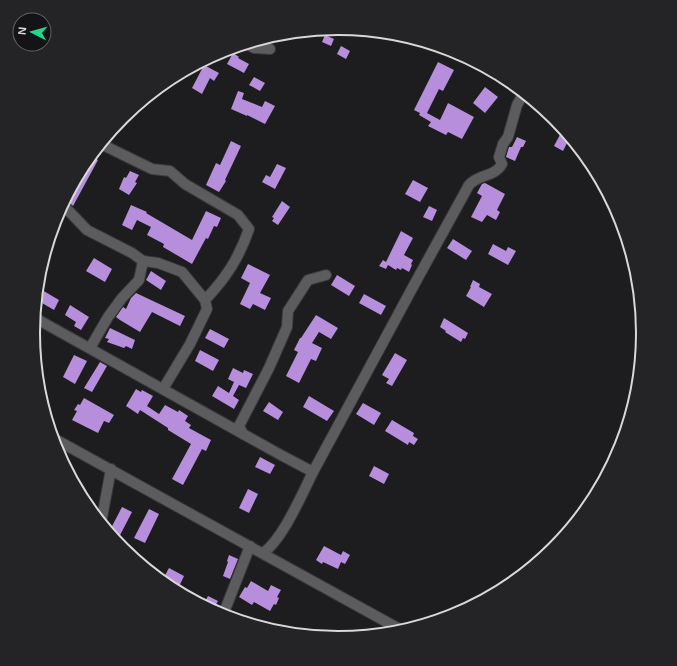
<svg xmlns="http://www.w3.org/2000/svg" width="677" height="666" font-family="Helvetica,sans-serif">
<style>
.building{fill:#b68edc}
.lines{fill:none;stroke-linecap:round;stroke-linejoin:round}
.minor-casing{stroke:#39383a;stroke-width:12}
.minor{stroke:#5c5b5e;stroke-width:10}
.rim{fill:none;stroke:#d8d7d9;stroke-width:2}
</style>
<rect width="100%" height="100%" fill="#1d1c1e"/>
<g class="building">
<polygon points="325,35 334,39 331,46 322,42"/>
<polygon points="341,46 350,51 346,59 337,54"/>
<polygon points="233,53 239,57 238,58 249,64 244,73 227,64"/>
<polygon points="438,62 454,70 443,91 439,89 427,113 440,120 448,103 474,117 462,139 448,132 446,135 428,126 431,122 419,115 420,113 414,110"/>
<polygon points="204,65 219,73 214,81 210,78 202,94 192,88"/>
<polygon points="254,77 265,83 260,91 249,85"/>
<polygon points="485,87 498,97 485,113 473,103"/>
<polygon points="238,91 244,93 242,99 262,107 265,101 275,106 265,124 247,115 247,116 231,109"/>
<polygon points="563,129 570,137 563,151 554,146"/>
<polygon points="517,137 526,141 523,147 521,147 515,161 506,157 509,147 512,147"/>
<polygon points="231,141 241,146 225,180 226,181 219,192 206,185 216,163 220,165"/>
<polygon points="91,156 98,160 73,206 66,199 85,163"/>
<polygon points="277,164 286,168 275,189 262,182 266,175 270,177"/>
<polygon points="130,171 139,175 135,182 137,183 129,195 119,189 124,177 126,178"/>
<polygon points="413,180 428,188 420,202 405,194"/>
<polygon points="485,183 505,194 497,210 500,212 496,220 487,215 482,222 471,217 482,196 477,193 482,184"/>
<polygon points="282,201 290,207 278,225 272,221 274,218 272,217"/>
<polygon points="131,205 147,212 146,213 192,240 206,211 221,218 217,227 214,226 208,239 206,238 192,264 163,247 164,244 147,235 151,227 137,220 132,230 122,225"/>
<polygon points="429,206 437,210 432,221 423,217"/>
<polygon points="401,231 413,238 404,255 413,260 411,264 412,265 409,272 402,268 401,270 397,268 396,270 388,265 386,269 379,266 383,260 386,262"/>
<polygon points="453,239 472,251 466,260 447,248"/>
<polygon points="493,244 506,251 508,247 516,251 508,265 488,254"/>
<polygon points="94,258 112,269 105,282 86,271"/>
<polygon points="248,264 270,275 260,293 271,298 265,310 253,304 250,309 240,304 250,283 241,278"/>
<polygon points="151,271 166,281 161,290 146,280"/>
<polygon points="337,275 355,286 349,296 331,285"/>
<polygon points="473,280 480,284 479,287 492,294 484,307 466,296 471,287 470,287"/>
<polygon points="42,290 59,300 54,310 42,303 37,312 36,312 37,299"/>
<polygon points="136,293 185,316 180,326 152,312 140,332 120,320 116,317 123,307 126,309 131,298"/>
<polygon points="364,294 386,306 381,315 359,303"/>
<polygon points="70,305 89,317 81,330 74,326 76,322 65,315"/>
<polygon points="316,315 338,328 331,339 319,332 312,343 322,348 316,361 311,359 299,383 286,376 298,352 294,350 300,338 301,338"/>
<polygon points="444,318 468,333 465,339 463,338 461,342 445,332 446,331 440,327"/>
<polygon points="110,328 135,340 132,349 126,346 124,348 107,342 109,339 105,338"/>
<polygon points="210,329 229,339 224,348 205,338"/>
<polygon points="200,350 219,360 213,371 195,361"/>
<polygon points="395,353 407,360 392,386 386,383 389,379 382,375"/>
<polygon points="74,355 87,361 75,384 63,377"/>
<polygon points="100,362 107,366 92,392 84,388"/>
<polygon points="233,368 243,373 244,370 253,374 246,388 239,385 233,396 239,400 234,409 212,396 218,386 229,393 234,382 228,379"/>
<polygon points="136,389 141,392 142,390 153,396 147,406 159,414 165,405 178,412 179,410 188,416 185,421 191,425 189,428 211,440 206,451 202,449 183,485 172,479 191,444 168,430 168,428 140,410 138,414 126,406"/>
<polygon points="309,396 334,411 327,421 303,407"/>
<polygon points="84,398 114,415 109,423 104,421 98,433 72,420 77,411 74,410 78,404 80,405"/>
<polygon points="269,402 283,412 278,420 263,411"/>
<polygon points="363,403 381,413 374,425 356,414"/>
<polygon points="392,420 414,433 413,436 418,439 414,445 409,442 408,445 385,431"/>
<polygon points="260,457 275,465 270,474 255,467"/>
<polygon points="374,466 389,474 384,484 369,476"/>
<polygon points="248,489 258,494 249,513 239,508"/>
<polygon points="122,507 132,512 117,541 109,532"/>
<polygon points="149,509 159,514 145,543 134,538"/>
<polygon points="324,546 341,555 343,551 350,555 345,564 341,562 338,569 323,562 322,564 316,560"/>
<polygon points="229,555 238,559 230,579 223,576 228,562 227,561"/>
<polygon points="169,568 184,576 177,591 162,581"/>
<polygon points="251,581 268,591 271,585 281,590 277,597 279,598 276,605 274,604 270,611 254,602 252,605 239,597 245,587 247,588"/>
<polygon points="208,596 218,601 213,610 203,605"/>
</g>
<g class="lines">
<g class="minor-casing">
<g id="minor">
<polyline points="247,44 254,48 270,49"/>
<path d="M101,144L152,169L170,171L185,184L238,215L249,229C239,258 226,278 205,300"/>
<polyline points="63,205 87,230 132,253 143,261 158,263 182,272 205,300 207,309 190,344 163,389"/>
<path d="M35,318L279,454L313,472C302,494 283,539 263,553"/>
<polyline points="90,348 108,317 122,298 139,280 143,261"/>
<polyline points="243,434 239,426 269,368 287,327 288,311 308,280 326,275"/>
<polyline points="53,438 403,631"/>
<path d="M313,472L414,285L469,185C478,174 495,177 502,164L499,157L503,144L508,137L517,105L521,98L527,95"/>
<polyline points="101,523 111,469"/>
<polyline points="223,615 250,546"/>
</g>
</g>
<use href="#minor" class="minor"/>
</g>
<path d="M0 0H677V666H0ZM40 333a298 298 0 1 1 596 0a298 298 0 1 1-596 0Z" fill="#242325" fill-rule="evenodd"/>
<path class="rim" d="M40 333a298 298 0 1 1 596 0a298 298 0 1 1-596 0Z"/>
<g transform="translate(32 32) rotate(276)"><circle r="19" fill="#141315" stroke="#626163"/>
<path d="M0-3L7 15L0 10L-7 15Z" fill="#1dd988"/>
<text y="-6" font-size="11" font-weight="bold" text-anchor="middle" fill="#d8d7d9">N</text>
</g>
</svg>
